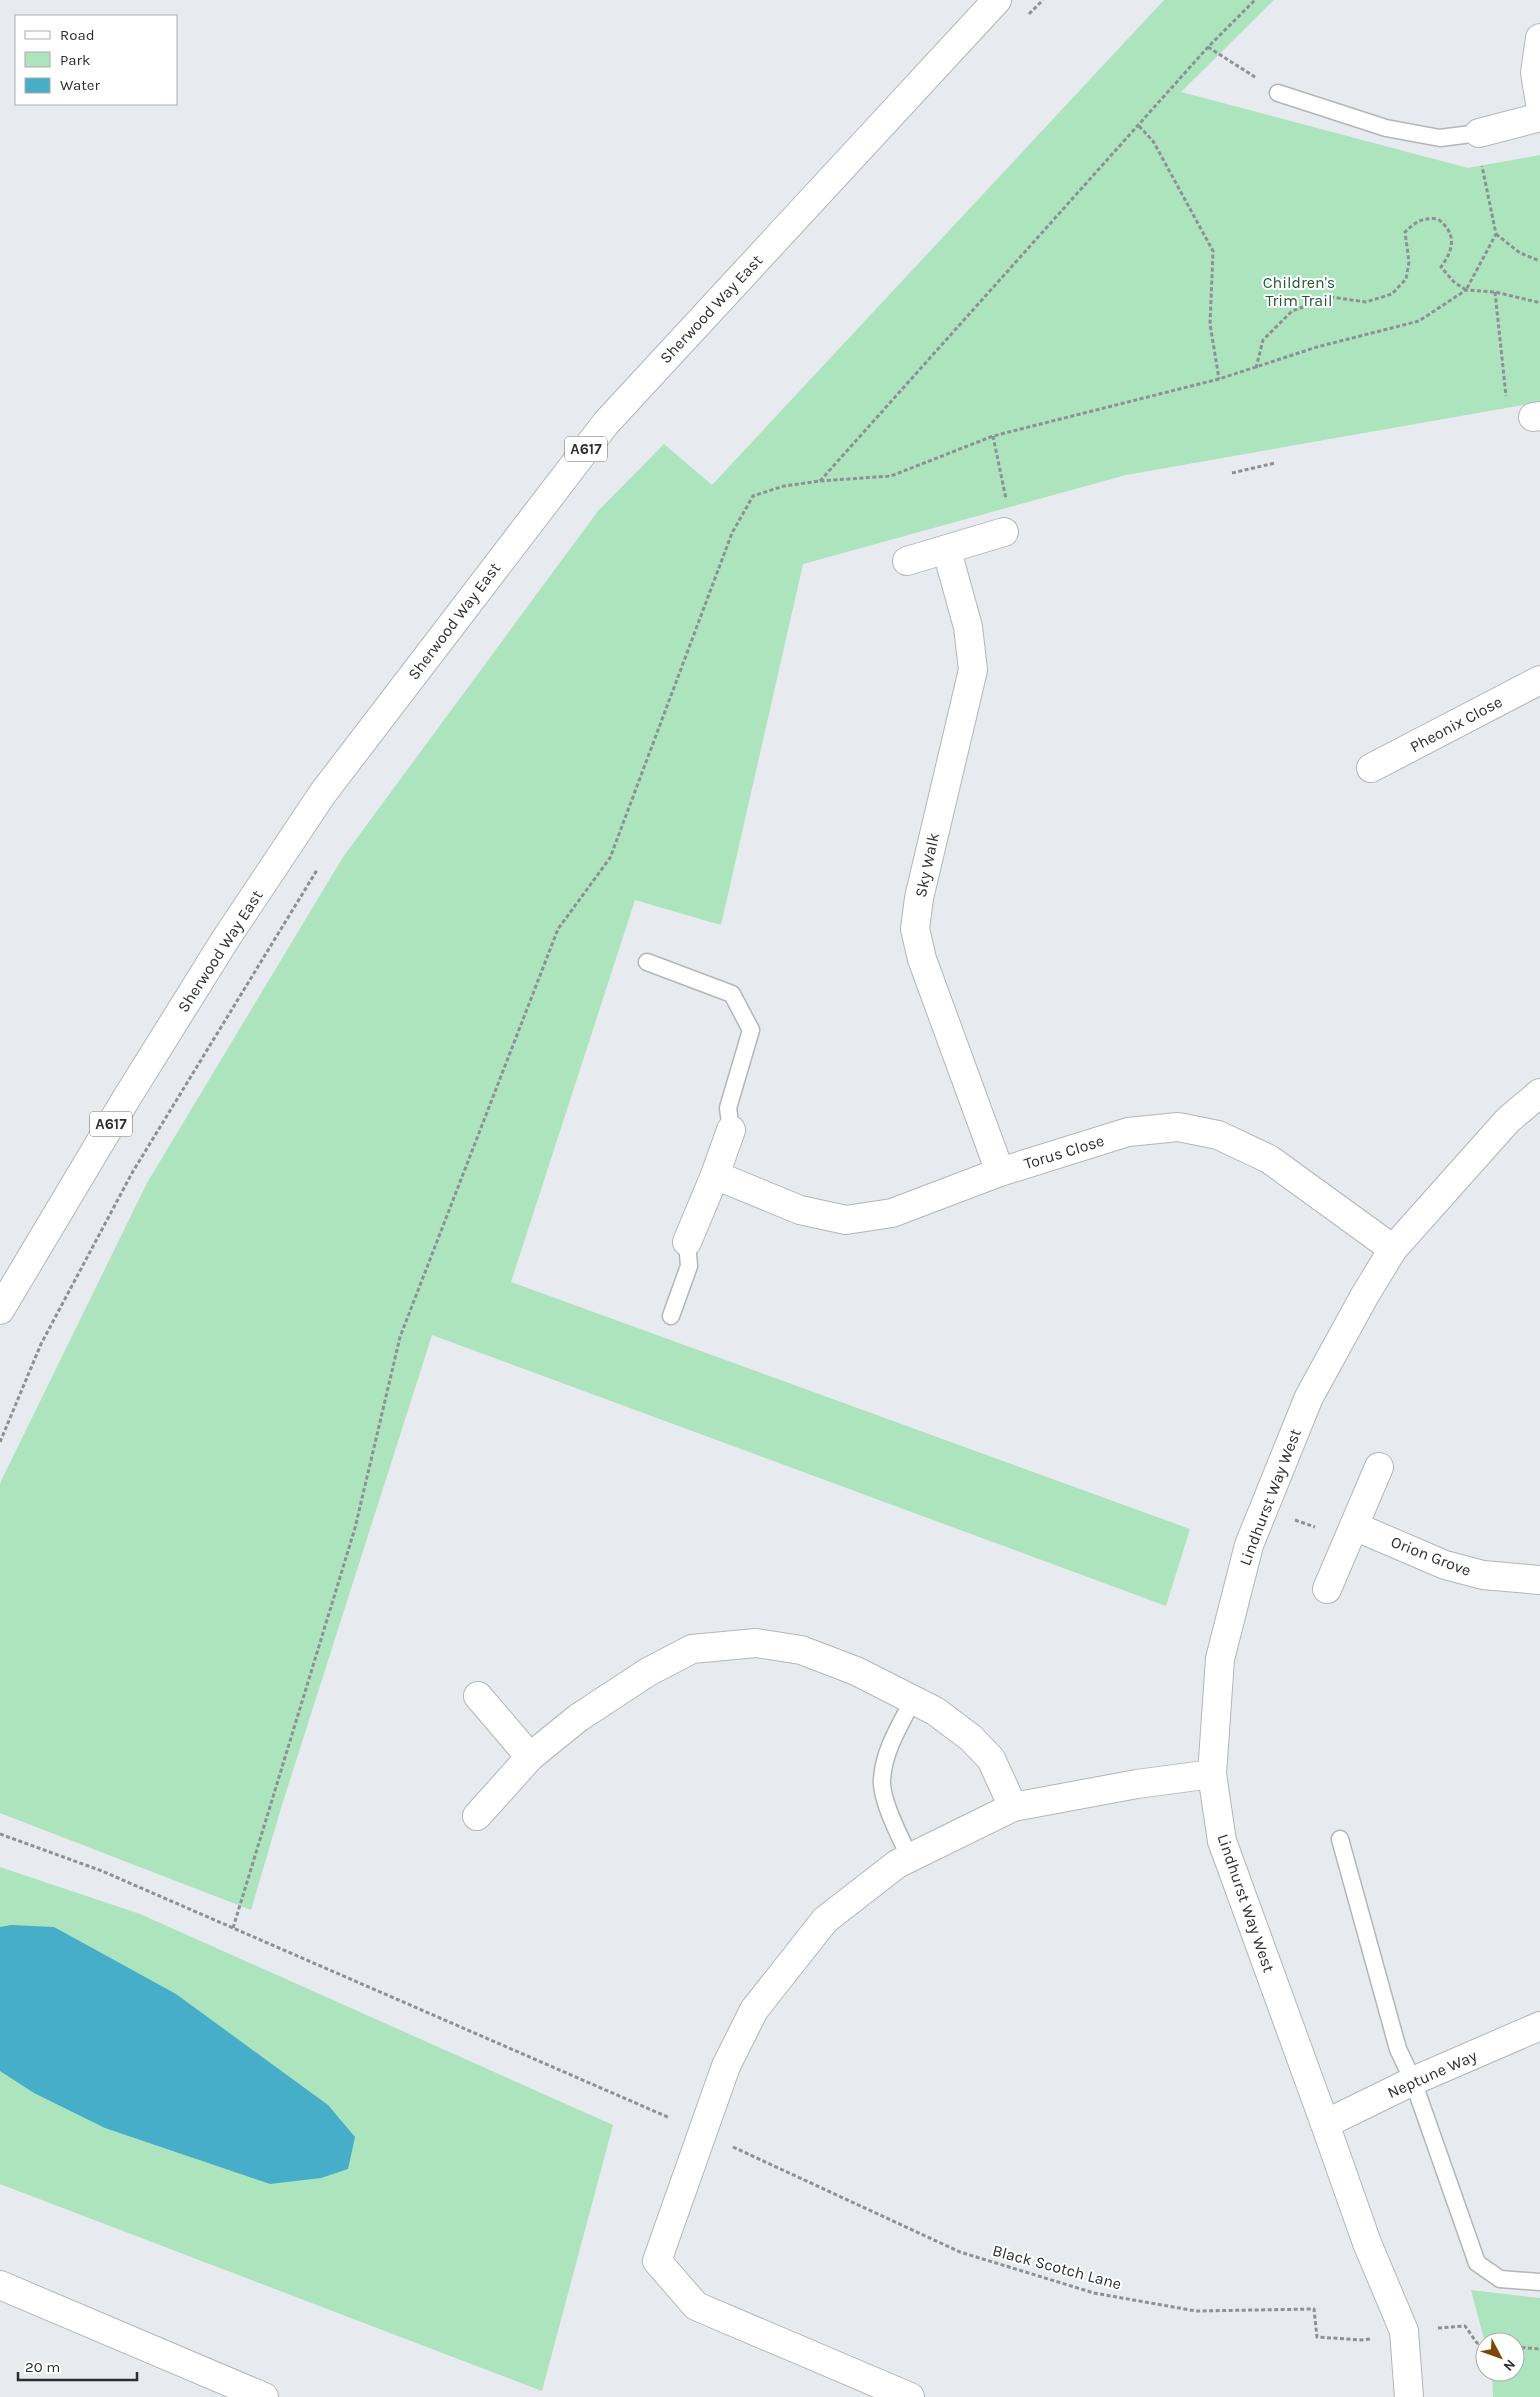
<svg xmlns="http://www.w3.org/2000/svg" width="1540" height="2397" font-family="Karla,sans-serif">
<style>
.green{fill:#ace4be}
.water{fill:#46aec8}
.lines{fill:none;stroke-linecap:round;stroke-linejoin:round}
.lane-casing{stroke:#b2b6ba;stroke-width:19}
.street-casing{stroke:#b2b6ba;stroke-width:30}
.primary-casing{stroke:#b2b6ba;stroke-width:30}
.highway-casing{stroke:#b2b6ba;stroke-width:30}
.path{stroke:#8e9093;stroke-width:3;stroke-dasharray:4 2.5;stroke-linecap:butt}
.lane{stroke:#fff;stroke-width:16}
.street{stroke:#fff;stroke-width:28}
.primary{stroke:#fff;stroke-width:28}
.highway{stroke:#fff;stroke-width:28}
.labels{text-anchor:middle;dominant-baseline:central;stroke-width:4;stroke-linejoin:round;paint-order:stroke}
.shield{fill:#fff;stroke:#6c6d6e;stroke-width:1}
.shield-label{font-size:15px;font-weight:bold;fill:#2d2e30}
.park-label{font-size:16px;fill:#215737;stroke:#fff}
.street-label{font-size:16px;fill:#2d2e30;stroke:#fff}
</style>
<rect width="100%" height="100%" fill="#e7eaee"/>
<g class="green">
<polygon points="1164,0 1274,0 1181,92 1468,168 1540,155 1540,402 1126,475 803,564 721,925 635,900 511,1282 1190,1529 1166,1606 432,1335 281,1808 251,1910 0,1813 0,1484 3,1477 147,1183 343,857 598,511 664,444 712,485"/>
<polygon points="0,1867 140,1914 613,2125 542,2391 0,2184"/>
<polygon points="1471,2290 1540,2298 1540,2397 1493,2397 1492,2372 1515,2372 1515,2342 1485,2343"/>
</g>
<polygon class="water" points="11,1925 54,1927 176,1994 328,2105 355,2137 348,2169 321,2178 270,2184 105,2128 34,2093 0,2071 0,1927"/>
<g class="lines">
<g class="lane-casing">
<g id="lane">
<polyline points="1278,93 1386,128 1440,138 1479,133"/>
<polyline points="647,962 732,994 751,1030 728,1108 731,1130"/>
<polyline points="671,1316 689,1266 687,1242"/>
<polyline points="1340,1839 1398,2049 1413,2081 1477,2263 1500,2279 1540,2282"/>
<path d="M910,1858C901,1839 880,1799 882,1779C884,1750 900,1725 913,1700"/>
</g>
</g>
<g class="street-casing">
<g id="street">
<polyline points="1540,38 1535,73 1540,103"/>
<polyline points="1479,133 1540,117"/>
<polyline points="1533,417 1540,416"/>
<polyline points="947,551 968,627 973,670 919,898 915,929 922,959 1000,1172"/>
<polyline points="907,561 1004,532"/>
<polyline points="1371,768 1540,680"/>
<polyline points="715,1175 800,1210 846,1220 892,1213 1000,1172 1128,1132 1178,1127 1218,1135 1269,1159 1393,1249"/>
<polyline points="687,1242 715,1175 731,1130"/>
<polyline points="1354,1526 1445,1565 1483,1575 1540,1580"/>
<polyline points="1327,1589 1379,1467"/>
<polyline points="478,1696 530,1757"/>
<polyline points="477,1816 530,1757 578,1718 648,1672 692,1649 756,1643 801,1650 856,1671 935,1711 971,1738 991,1759 1013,1807"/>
<polyline points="1325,2124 1413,2081 1540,2026"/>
<polyline points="910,2397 696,2306 657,2261 726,2066 754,2010 825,1920 897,1864 1013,1807 1137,1784 1212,1774"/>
<polyline points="1409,2397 1404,2331 1367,2243 1325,2124 1222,1841 1212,1774 1220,1659 1249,1545 1309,1397 1365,1295 1393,1249 1508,1120 1540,1093"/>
</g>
</g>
<g class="primary-casing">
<polyline id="primary" points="0,2285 264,2397"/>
</g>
<g class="highway-casing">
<polyline id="highway" points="0,1310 126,1099 225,940 323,793 606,423 997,0"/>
</g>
<g class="path">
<polyline points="1029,14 1043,0"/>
<polyline points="1208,47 1255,77"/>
<polyline points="1139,126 1153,141 1213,251 1210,324 1219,379"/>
<polyline points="1496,234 1520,253 1540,261"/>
<polyline points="1495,292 1506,396"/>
<path d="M1256,368L1263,340L1292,311L1331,297L1366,302L1392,294L1406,279L1409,262L1405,232C1415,222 1423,217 1438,219C1457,234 1454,249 1441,267L1454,282L1466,290L1496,234L1482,166"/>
<polyline points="993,436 1006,499"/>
<polyline points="1232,473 1275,463"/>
<polyline points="820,481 1208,47 1255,0"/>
<polyline points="0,1442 41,1344 132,1173 317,870"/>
<polyline points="1295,1520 1315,1527"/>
<polyline points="0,1834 102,1871 670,2118"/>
<polyline points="233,1928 355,1528 400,1337 558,929 610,858 732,533 753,496 784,486 820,481 891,476 993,436 1219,379 1317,347 1419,321 1466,290 1495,292 1537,302 1540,300"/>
<polyline points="733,2147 960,2252 1094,2293 1196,2311 1314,2309 1317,2337 1362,2340 1370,2339"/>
<polyline points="1438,2328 1465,2326 1477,2343 1485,2344"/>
<polyline points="1515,2347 1540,2349"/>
</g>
<use href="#lane" class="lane"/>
<use href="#street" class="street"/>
<use href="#primary" class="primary"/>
<use href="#highway" class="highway"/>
</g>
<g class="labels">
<g class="shield">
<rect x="565" y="436.5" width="42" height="25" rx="4"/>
<rect x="90" y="1111.5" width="42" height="25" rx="4"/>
</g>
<g class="shield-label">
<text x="586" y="449">A617</text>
<text x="111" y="1124">A617</text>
</g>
<g class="park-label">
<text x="1299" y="282">Children's<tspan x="1299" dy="18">Trim Trail</tspan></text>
</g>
<g class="street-label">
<text transform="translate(711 309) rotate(-47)">Sherwood Way East</text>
<text transform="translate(454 621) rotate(-53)">Sherwood Way East</text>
<text transform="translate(1456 724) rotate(-28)">Pheonix Close</text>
<text transform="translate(927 865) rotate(-78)">Sky Walk</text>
<text transform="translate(220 951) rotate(-57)">Sherwood Way East</text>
<text transform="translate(1064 1152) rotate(-17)">Torus Close</text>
<text transform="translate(1270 1497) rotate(-69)">Lindhurst Way West</text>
<text transform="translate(1431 1556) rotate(21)">Orion Grove</text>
<text transform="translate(1246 1903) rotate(71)">Lindhurst Way West</text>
<text transform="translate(1432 2074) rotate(-24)">Neptune Way</text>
<text transform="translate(1057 2267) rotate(15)">Black Scotch Lane</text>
</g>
</g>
<rect x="15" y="15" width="162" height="90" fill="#ffffff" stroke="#ababac"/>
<rect x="25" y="31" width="25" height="8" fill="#ffffff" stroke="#ababac"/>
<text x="60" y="40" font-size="15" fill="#2d2e30">Road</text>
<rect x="25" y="52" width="25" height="15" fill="#ace4be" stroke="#ababac"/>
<text x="60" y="65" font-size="15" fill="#2d2e30">Park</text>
<rect x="25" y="78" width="25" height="15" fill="#46aec8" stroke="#ababac"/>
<text x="60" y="90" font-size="15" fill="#2d2e30">Water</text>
<g transform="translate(1500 2357) rotate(131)"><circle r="24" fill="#ffffff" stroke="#ababac"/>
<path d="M0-4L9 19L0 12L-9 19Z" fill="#834506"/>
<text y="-8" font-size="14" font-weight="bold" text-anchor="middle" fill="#2d2e30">N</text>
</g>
<path d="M18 2372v8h119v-8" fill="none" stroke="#2d2e30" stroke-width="2.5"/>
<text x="25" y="2372" font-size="15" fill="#2d2e30" stroke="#ffffff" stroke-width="4" paint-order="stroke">20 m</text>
</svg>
